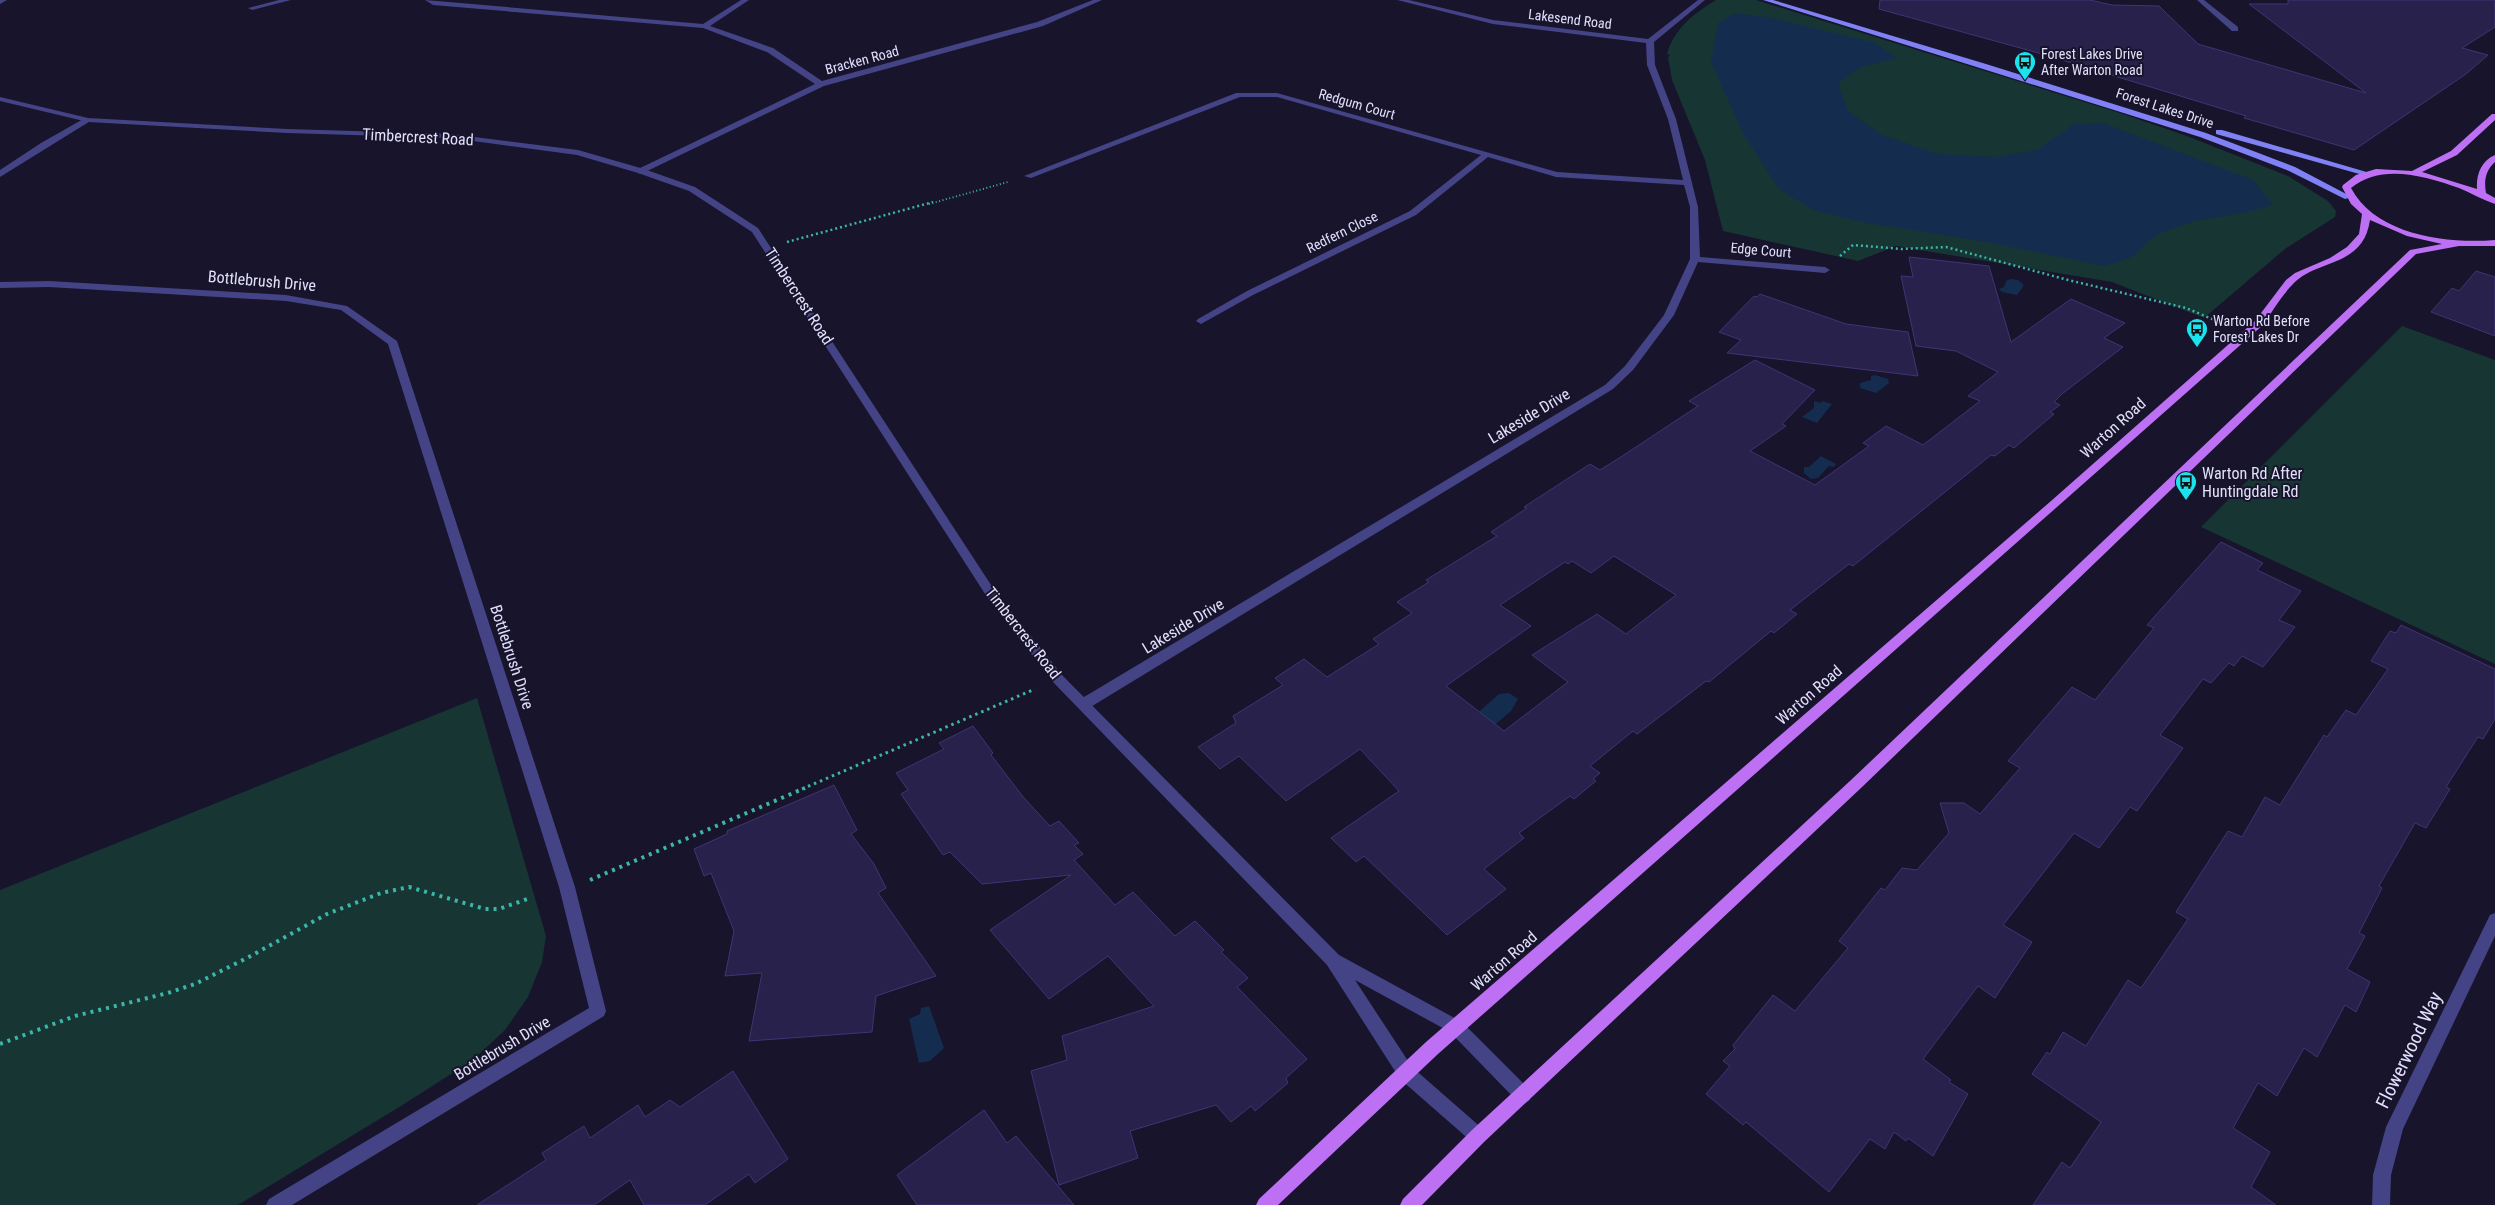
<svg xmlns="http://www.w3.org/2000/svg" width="2495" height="1205" font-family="'Roboto Condensed',sans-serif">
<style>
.green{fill:#173532}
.water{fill:#142d4f}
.building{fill:#28214b;stroke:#3f3575;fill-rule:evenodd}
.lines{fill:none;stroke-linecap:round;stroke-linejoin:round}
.path-far3{stroke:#3bb6a9;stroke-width:2;stroke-dasharray:1 2.5;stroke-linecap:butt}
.path-far2{stroke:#3bb6a9;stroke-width:2.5;stroke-dasharray:2 3;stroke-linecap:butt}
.path-far1{stroke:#3bb6a9;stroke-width:3;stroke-dasharray:2.5 4;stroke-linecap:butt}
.path{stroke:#3bb6a9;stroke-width:4;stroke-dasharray:3 5;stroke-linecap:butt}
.minor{fill:#434386;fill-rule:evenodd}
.tertiary{fill:#434386;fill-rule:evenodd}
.secondary{fill:#7f81f5;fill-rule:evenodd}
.primary{fill:#bd70f4;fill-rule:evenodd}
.labels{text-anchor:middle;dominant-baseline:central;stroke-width:4;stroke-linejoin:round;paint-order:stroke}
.far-street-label{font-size:14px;fill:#e2e0fd;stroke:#17142b}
.far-poi-label{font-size:14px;fill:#e2e0fd;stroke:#17142b;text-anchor:start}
.street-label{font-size:16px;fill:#e2e0fd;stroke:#17142b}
.poi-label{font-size:16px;fill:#e2e0fd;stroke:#17142b;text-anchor:start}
.near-street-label{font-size:19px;fill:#e2e0fd;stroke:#17142b}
</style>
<rect width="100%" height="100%" fill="#17142b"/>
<g class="green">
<path d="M1716,0H1756L2117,112L2187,136L2288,176L2328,201L2336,211L2335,217L2285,249L2204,318L2112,282L1896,246L1858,261L1723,231L1705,160L1672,80L1668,58L1670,55L1667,54C1674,29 1694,13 1716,0Z"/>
<polygon points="2402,326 2495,360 2495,664 2201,527"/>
<polygon points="477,698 546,936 542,962 528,997 505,1030 473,1060 401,1106 238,1205 0,1205 0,890"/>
</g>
<g class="water">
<polygon points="1736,13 1772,18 1876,43 1897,58 1861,67 1838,83 1848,111 1882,135 1938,154 1996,157 2037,150 2074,124 2103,123 2253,180 2273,205 2243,213 2194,221 2156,235 2132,257 2105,266 1987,242 1867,223 1813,210 1779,189 1744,135 1711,62 1718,23"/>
<polygon points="2011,279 2018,280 2023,284 2023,287 2017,295 2002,292 1999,289 2004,287 2006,281"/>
<polygon points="1875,375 1888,379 1889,383 1876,393 1860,388 1860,383 1871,380 1871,376"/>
<polygon points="1814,401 1821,403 1822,401 1832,404 1817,423 1802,417 1814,408"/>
<polygon points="1821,456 1836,464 1834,467 1829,466 1818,478 1811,479 1804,473 1804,467 1809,467"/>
<polygon points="1509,693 1518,699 1511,711 1491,728 1473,717 1499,694"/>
<polygon points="929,1006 944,1048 930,1061 919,1063 909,1019 920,1014 921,1008"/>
</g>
<g class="building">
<polygon points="1880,0 2090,0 2112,5 2159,6 2198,44 2366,93 2249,4 2288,4 2288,0 2495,0 2495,27 2462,48 2488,55 2466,74 2354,150 2244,118 2246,116 2042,54 1879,9"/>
<path d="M1909,257L1989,266L2011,342L2071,299L2125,323L2104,338L2123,347L2062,394L2054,402L2060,405L2050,412L2054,414L2014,448L2009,445L1995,456L1991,455L1853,566L1849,564L1790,610L1797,614L1774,633L1771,631L1709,682L1706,681L1637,734L1633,731L1590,766L1600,773L1593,779L1596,781L1574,799L1570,796L1519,833L1524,838L1484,869L1506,889L1447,935L1364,856L1356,862L1331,838L1399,791L1360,749L1286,801L1239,756L1220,769L1198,747L1236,723L1233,716L1283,685L1275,678L1304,659L1327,677L1379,644L1373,639L1412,613L1397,602L1429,582L1426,580L1497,536L1491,532L1527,508L1524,507L1590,464L1600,470L1624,455L1698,406L1689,401L1755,360L1815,390L1782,424L1786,426L1750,451L1815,485L1869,446L1863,443L1886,426L1923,445L1980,401L1968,396L1998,372L1956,351L1916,346L1901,276L1913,277ZM1614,556L1676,595L1626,634L1597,614L1532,655L1568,682L1504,731L1446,686L1531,626L1500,605L1565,562L1568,564L1572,561L1591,573Z"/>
<polygon points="2476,271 2495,277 2495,336 2431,312 2452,288 2459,291"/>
<polygon points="1760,294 1846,324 1908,332 1918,376 1727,353 1741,340 1719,332 1754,296 1757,297"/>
<polygon points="2221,542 2263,563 2257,570 2301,591 2279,620 2295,627 2263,667 2242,656 2234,666 2229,663 2211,683 2203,679 2160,735 2183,748 2137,811 2130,807 2099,848 2074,833 2003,925 2032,942 1995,998 1978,986 1923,1059 1951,1080 1949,1082 1968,1094 1933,1156 1908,1138 1906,1141 1894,1132 1885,1149 1870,1139 1829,1192 1746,1122 1743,1125 1706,1094 1730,1066 1723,1061 1735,1049 1733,1045 1773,995 1795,1011 1848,948 1839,941 1881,888 1885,890 1902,868 1917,870 1949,833 1940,803 1964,803 1980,814 2020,768 2008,761 2072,687 2095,700 2154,628 2147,625"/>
<polygon points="2401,625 2495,669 2495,719 2483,739 2478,737 2446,787 2450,789 2426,828 2415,823 2379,886 2382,888 2359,933 2365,936 2347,969 2370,982 2356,1012 2345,1005 2317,1057 2304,1048 2277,1096 2258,1083 2233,1128 2270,1152 2251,1187 2276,1205 2033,1205 2062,1162 2070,1168 2101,1122 2032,1074 2047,1052 2050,1054 2063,1032 2086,1046 2128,980 2141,988 2188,919 2176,912 2228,831 2242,837 2265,797 2280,805 2324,735 2327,737 2346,710 2356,715 2388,669 2371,661 2390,631 2396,633"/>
<polygon points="973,726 993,753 991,755 1024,798 1050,826 1059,821 1079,843 1074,845 1083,854 1074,860 1115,905 1133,892 1175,936 1195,921 1224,950 1221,952 1248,978 1237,987 1307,1059 1286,1078 1288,1083 1255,1111 1251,1106 1231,1122 1216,1105 1130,1131 1138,1158 1059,1185 1031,1071 1067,1060 1062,1036 1154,1006 1108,956 1049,999 990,930 1071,875 982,884 950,852 943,855 901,794 908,790 896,773 944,749 939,743"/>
<polygon points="834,785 857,830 851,834 874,864 886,888 878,893 936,976 876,996 872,1032 749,1041 762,973 725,976 734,931 711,873 704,876 694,849 727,834 727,831"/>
<polygon points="733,1071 788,1159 755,1183 749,1174 705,1205 644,1205 630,1180 594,1205 477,1205 546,1160 542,1153 584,1126 590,1138 638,1105 645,1117 670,1100 680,1107"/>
<polygon points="984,1110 1007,1143 1016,1136 1074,1205 917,1205 897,1175"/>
</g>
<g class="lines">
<polyline class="path-far3" points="929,204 1008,182"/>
<g class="path-far2">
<polyline points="787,242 933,202"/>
<polyline points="1840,256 1853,245 1902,249 1946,247 2068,280 2186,308 2217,321"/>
</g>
<polyline class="path-far1" points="802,789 1035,689"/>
<g class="path">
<polyline points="590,880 805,788"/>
<polyline points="0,1044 75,1016 168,993 195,984 247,958 327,914 381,893 409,887 485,909 499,909 530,898"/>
</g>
<g class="minor">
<polygon points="279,0 291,0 252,10 248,8"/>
<polygon points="425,0 703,24 741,0 749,0 710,26 773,48 822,81 1037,22 1093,0 1102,0 1043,26 824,86 641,174 638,173 638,169 815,84 767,52 703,28 433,5"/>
<polygon points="1397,0 1409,0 1493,20 1648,39 1698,0 1705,0 1654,42 1655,65 1676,119 1698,207 1700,257 1825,267 1830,270 1825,273 1698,262 1674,315 1633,370 1613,389 1089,708 1079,708 1077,704 1079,700 1605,385 1625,366 1664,315 1690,259 1690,207 1684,185 1556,177 1488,157 1416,215 1253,295 1201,324 1196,321 1198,319 1247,291 1410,211 1481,155 1277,97 1240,97 1031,178 1024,176 1236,93 1277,93 1557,172 1683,180 1668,119 1647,65 1646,43 1493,24"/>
<polygon points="2197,0 2204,0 2238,27 2238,31 2232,31"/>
<polygon points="85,118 92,120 0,177 0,170 41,143"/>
<polygon points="49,281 286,295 347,306 397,341 575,887 606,1011 604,1016 292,1205 266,1205 269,1199 589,1008 559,887 388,344 341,310 286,301 49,287 0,288 0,282"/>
<polygon points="2495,913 2495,936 2403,1129 2391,1175 2390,1205 2372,1205 2373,1175 2386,1127 2490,915"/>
</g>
<g class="tertiary">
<polygon points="0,0 7,0 0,4"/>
<polygon points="0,97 88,118 287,129 451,134 578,150 644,169 695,187 758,228 995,591 1063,676 1339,955 1462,1022 1529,1089 1532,1095 1529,1101 1523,1103 1517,1101 1450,1032 1355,980 1412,1067 1484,1130 1487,1136 1484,1142 1478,1145 1472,1142 1400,1079 1327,965 1053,682 987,597 752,232 689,191 638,173 577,155 451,138 287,133 88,122 0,101"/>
</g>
<g class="secondary">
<polygon points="1763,0 1773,0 1986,64 2206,133 2295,167 2352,197 2345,199 2289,171 2200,137"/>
<polygon points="2216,130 2222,130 2370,173 2363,175 2216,134"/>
</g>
<path class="primary" d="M2492,114H2495V120L2457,155L2422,172L2477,189C2476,175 2481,161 2495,155V162C2485,171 2484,181 2486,193L2495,198V204C2483,200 2471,193 2459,188C2425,176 2381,163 2351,188C2376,235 2446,244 2495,240V246H2459L2416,254L1861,788L1484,1142L1422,1205H1400L1403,1199L1472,1130L1851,780L2410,250L2442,244L2407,236L2370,220C2363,268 2318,258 2293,284C2281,296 2272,312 2263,325L1438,1054L1278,1205H1256L1259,1199L1426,1042L2051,501L2255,321L2286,280L2295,273L2330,258L2347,247L2359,234L2362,214L2351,204L2342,187L2343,185L2356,175L2376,169L2412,171L2451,151Z"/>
</g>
<defs>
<g id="bus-pin" transform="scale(1.125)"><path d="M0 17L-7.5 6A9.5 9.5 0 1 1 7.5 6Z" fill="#1be3ee" stroke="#17142b"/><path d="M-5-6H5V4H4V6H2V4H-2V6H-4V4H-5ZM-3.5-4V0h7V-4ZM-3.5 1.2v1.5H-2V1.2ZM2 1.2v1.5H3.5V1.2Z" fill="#111"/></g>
</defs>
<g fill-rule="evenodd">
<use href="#bus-pin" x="2025" y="62"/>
<use href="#bus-pin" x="2197" y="329"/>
<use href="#bus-pin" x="2186" y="482"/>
</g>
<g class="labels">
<g class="far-street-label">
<text transform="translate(1570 19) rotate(7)">Lakesend Road</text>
<text transform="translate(862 60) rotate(-15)">Bracken Road</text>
<text transform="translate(1357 104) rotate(16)">Redgum Court</text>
<text transform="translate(2165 108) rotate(18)">Forest Lakes Drive</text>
<text transform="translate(1342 232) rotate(-26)">Redfern Close</text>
<text transform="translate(1761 250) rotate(5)">Edge Court</text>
</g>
<g class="far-poi-label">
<text x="2041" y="54">Forest Lakes Drive<tspan x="2041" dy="16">After Warton Road</tspan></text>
<text x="2213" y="321">Warton Rd Before<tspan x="2213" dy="16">Forest Lakes Dr</tspan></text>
</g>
<g class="street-label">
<text transform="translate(418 137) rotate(3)">Timbercrest Road</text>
<text transform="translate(262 281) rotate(5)">Bottlebrush Drive</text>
<text transform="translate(799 296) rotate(57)">Timbercrest Road</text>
<text transform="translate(1529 416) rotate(-31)">Lakeside Drive</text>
<text transform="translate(2113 428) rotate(-42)">Warton Road</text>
<text transform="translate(1183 626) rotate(-31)">Lakeside Drive</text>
<text transform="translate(1023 633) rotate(52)">Timbercrest Road</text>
<text transform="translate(512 657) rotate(72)">Bottlebrush Drive</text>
<text transform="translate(1809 695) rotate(-41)">Warton Road</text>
<text transform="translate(1504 961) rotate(-41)">Warton Road</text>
<text transform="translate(502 1048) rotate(-31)">Bottlebrush Drive</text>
</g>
<g class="poi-label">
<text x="2202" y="473">Warton Rd After<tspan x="2202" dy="18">Huntingdale Rd</tspan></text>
</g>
<g class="near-street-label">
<text transform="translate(2409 1050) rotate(-64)">Flowerwood Way</text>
</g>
</g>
</svg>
